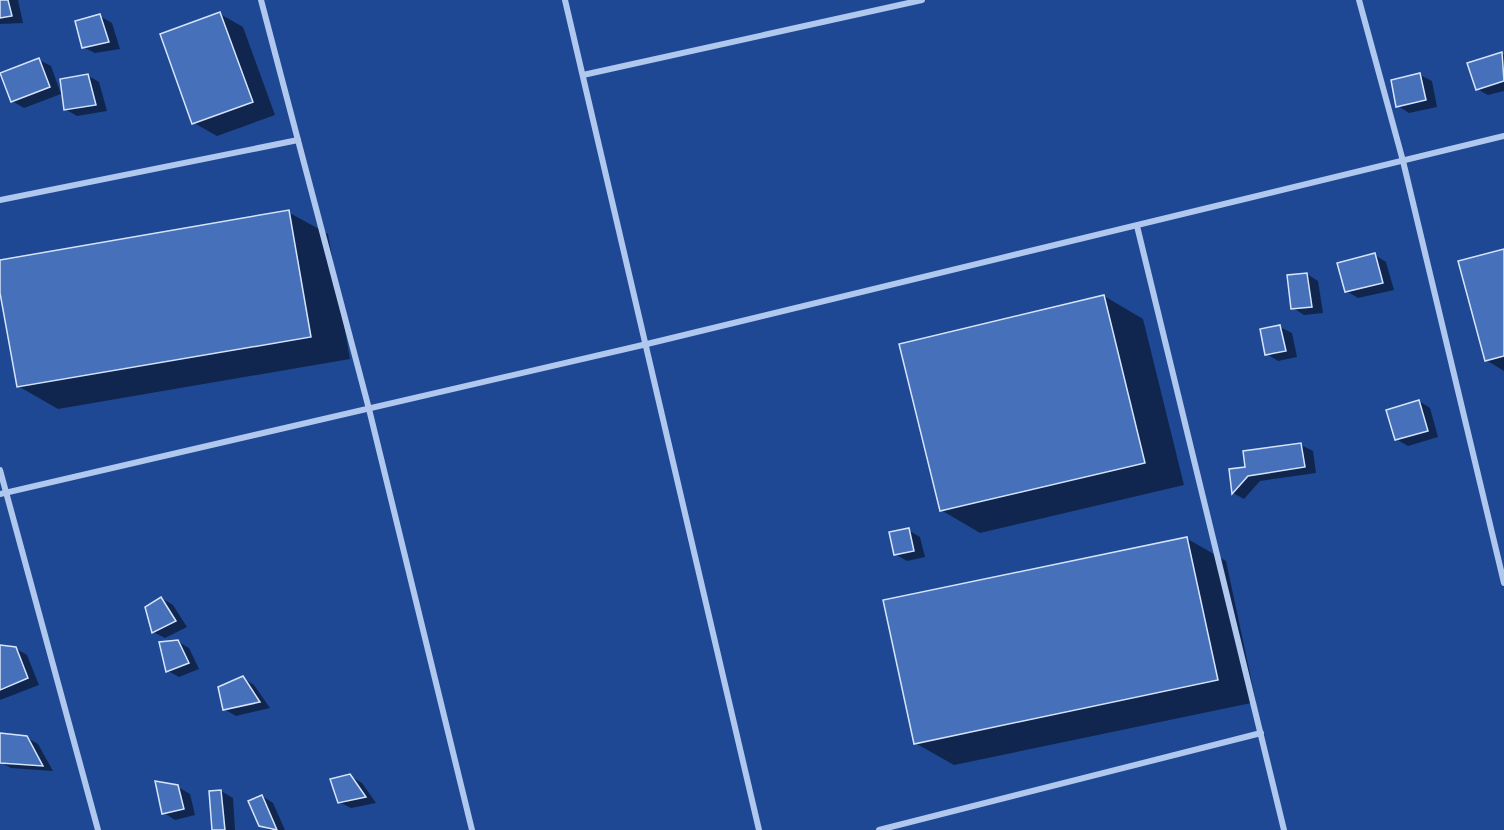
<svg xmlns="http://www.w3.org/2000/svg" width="1504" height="830" font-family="Cabin,sans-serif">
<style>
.shadow{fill:#0007}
.building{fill:#4671ba;stroke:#d6e4fa;stroke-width:1.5}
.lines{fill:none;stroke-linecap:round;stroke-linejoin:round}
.street{stroke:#b0c7ee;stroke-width:6}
</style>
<rect width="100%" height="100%" fill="#1e4893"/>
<g class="shadow">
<polygon points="0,0 18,0 23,23 0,24"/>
<polygon points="220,14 243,27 275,115 217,136 194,123"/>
<polygon points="100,16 112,23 120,49 95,53 83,47"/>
<polygon points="1501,54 1504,55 1504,91 1488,95 1477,89"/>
<polygon points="39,60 51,66 61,94 24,108 12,101"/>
<polygon points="87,75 99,82 107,111 77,116 65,109"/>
<polygon points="1420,75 1432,81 1437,107 1409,113 1398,106"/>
<polygon points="288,212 328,234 350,359 58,409 18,386 0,285 0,262"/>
<polygon points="1504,250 1504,371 1486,360"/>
<polygon points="1375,255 1386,262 1394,290 1358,298 1346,291"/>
<polygon points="1307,274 1318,281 1323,313 1304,315 1293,308"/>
<polygon points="1104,296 1143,319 1184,485 980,533 941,510"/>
<polygon points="1280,327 1292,333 1297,357 1278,361 1267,354"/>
<polygon points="1419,401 1430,408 1438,437 1408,446 1396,439"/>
<polygon points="1301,445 1313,451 1316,473 1260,481 1244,499 1233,493 1230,471 1247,468"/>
<polygon points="908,530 920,537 925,557 907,561 895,554"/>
<polygon points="1186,538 1226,561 1256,702 954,765 915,743"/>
<polygon points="161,598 173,605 187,627 165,638 153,632"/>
<polygon points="177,641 189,648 199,669 179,677 168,671"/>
<polygon points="0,647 15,648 27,655 39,685 0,700"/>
<polygon points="243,678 254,685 270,708 236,716 224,709"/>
<polygon points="26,737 38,744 53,771 11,768 0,762 0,754"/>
<polygon points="350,776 362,783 376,803 351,808 339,802"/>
<polygon points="178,787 190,794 195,815 175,820 164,813"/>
<polygon points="221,791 233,798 235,830 214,830"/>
<polygon points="262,796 273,803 285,830 268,830 260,825"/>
</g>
<g class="building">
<polygon points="0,0 8,0 12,16 0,18"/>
<polygon points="220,12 253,102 192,124 160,34"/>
<polygon points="100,14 109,42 82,48 75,21"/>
<polygon points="1502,52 1504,81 1476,90 1467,63"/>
<polygon points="39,58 50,87 11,102 0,73"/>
<polygon points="1420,73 1426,100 1396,107 1391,80"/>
<polygon points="88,74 96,105 64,110 60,79"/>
<polygon points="289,210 311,337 17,387 0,293 0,260"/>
<polygon points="1504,249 1504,356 1485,361 1458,261"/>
<polygon points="1375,253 1383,283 1345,292 1337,263"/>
<polygon points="1307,273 1312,307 1291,309 1287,275"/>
<polygon points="1104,295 1145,463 940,511 899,344"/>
<polygon points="1280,325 1286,351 1265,355 1260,329"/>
<polygon points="1419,400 1428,431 1395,440 1386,410"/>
<polygon points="1301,443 1305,467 1248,476 1232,494 1229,469 1245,467 1243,451"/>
<polygon points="909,528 914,551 894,555 889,532"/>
<polygon points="1187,537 1218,680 914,744 883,600"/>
<polygon points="161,597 176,621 152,633 145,607"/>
<polygon points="178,640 189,663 166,672 159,642"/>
<polygon points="0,645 16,647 28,678 0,690"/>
<polygon points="243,676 260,702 223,710 218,687"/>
<polygon points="0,733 27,736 43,766 0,763"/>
<polygon points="350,774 366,797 338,803 330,779"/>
<polygon points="155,781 178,785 184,809 162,814"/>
<polygon points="221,790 225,830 212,830 209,791"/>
<polygon points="262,795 277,830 259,826 248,801"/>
</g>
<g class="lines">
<g class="street">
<polyline points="261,0 369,409 472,830"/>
<polyline points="565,0 759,830"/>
<polyline points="1359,0 1403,161 1504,583"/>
<polyline points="583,75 922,0"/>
<polyline points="0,200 298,140"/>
<polyline points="1137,226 1284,830"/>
<polyline points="0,470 98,830"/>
<polyline points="0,494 647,344 1504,136"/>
<polyline points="879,830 1261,733"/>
</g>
</g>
</svg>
